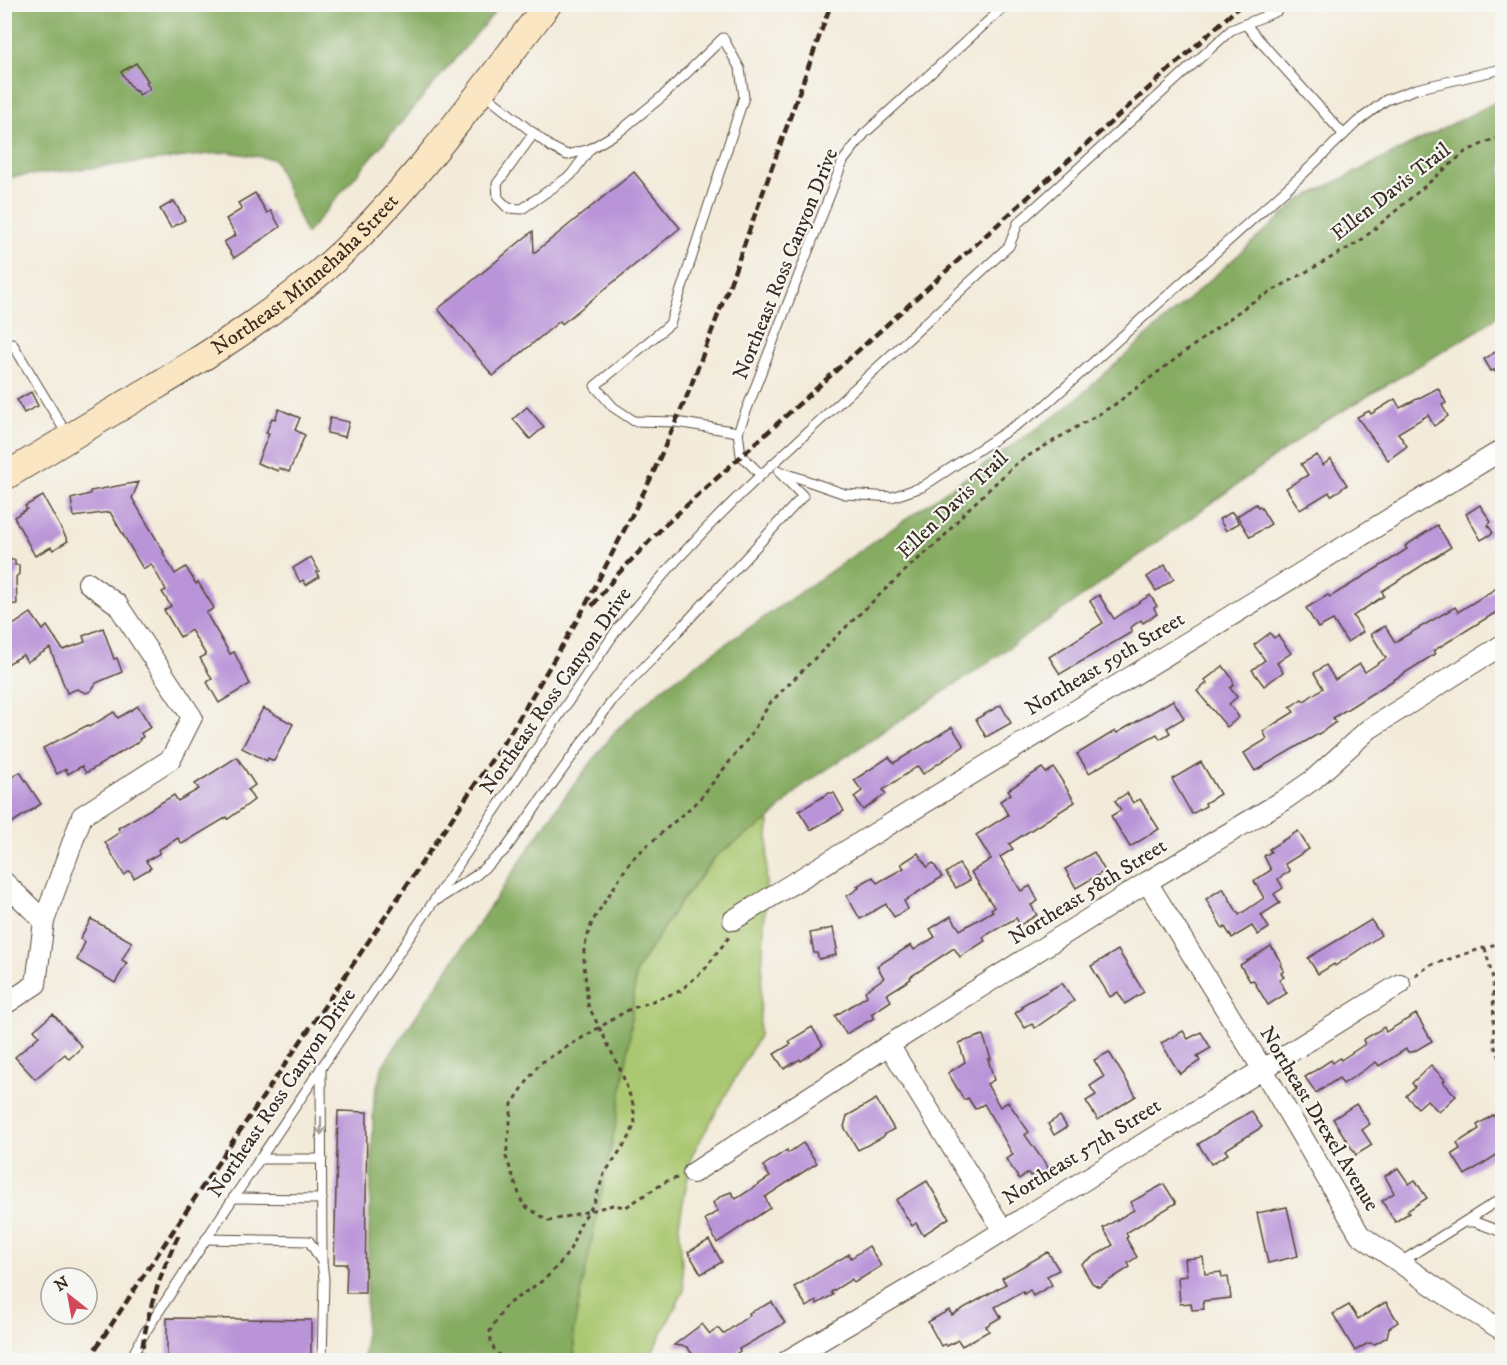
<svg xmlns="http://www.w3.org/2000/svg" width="1507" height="1365" font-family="'IM FELL DW Pica',serif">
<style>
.green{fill:#a9c76f;stroke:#727846;stroke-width:1.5}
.forest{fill:#86ac62;stroke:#606b40;stroke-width:1.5}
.building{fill:#ba94d8}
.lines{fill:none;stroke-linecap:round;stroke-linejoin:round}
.lane-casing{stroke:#57473a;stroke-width:11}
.street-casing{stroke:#57473a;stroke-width:22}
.secondary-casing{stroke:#57473a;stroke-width:29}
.path{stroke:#57473a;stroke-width:3;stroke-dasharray:4.5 4.5;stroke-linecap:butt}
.lane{stroke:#fff;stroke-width:9}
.street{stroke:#fff;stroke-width:20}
.secondary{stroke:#fbe6c4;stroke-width:27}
.rail{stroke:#3b2a1e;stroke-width:4.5;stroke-dasharray:9 4.5;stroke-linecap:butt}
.oneway{stroke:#a79f9a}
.labels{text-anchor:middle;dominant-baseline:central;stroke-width:4.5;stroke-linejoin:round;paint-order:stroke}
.street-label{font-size:21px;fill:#3b2a1e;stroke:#f6f6f2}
</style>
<rect width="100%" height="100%" fill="#f6f6f2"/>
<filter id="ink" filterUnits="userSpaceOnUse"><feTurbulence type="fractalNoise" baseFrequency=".0167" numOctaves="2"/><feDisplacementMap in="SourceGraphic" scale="12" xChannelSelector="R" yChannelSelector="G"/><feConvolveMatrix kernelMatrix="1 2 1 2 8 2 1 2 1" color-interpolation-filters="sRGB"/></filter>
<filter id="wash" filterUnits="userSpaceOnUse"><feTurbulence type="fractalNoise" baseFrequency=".008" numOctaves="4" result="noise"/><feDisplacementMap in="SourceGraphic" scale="24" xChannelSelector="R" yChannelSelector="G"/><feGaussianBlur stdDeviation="1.35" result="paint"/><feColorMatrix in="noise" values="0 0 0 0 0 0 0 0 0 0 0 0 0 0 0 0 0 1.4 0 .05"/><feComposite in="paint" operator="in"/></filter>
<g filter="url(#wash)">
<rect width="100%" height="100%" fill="#f3ebda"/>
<polygon class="green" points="769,820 759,1036 692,1155 679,1224 684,1290 648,1360 575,1360 573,1332 629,1045 636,971 676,908 717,855"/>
<g class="forest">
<polygon points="4,5 501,5 306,234 274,159 227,152 5,178"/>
<polygon points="1502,99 1502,312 1479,330 1319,425 1097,586 971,674 803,785 769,820 717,855 676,908 636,971 629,1045 617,1118 573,1332 575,1360 364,1360 374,1097 383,1065 557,807 616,730 665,686 1065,409 1300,200"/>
</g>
<g id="blocks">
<g class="building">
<polygon points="136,63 148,81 146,82 150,89 139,95 136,90 134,91 121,72"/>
<polygon points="634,172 680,228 562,324 560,321 493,376 438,309 533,231 534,253"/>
<polygon points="255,193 267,213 271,211 280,227 234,258 224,242 236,235 226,219 242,209 238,203"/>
<polygon points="174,201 185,220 171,228 160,209"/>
<polygon points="1503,347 1503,383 1494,370 1491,371 1484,359"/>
<polygon points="1438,388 1446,403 1442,405 1448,416 1434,426 1428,415 1398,433 1407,446 1388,460 1357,417 1369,411 1371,414 1395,399 1400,408"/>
<polygon points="31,392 38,406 24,413 17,400"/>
<polygon points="527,407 544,427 530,439 513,419"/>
<polygon points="279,409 300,418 295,430 305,435 289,472 279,468 278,471 257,463 269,434 266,433 272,418 275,419"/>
<polygon points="330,418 349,422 345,437 327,433"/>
<polygon points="1317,455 1323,465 1331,459 1347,485 1331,496 1329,492 1300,510 1286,488 1308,475 1301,464"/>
<polygon points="139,482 132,498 164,552 163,553 175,574 186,567 196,584 198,582 214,608 206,613 230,654 234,652 250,684 219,703 207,682 212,679 200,658 206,655 191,630 180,637 164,610 171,606 162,592 166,590 151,564 143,569 110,512 74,517 71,499 90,494 90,491"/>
<polygon points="43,496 68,541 53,550 51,547 35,556 14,517 27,509 25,506"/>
<polygon points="1256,504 1258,507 1260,506 1271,524 1250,537 1237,516"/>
<polygon points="1480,505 1491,522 1488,525 1493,533 1481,540 1466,514"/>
<polygon points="1232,512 1239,523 1226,531 1219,519"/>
<polygon points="1437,525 1451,547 1382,591 1384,596 1353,616 1363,632 1347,642 1333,620 1318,628 1306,608 1328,595 1330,597 1387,562 1407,549 1405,546"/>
<polygon points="311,557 319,571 316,572 319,577 306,585 303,580 300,582 293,568"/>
<polygon points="4,560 15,560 15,565 19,565 19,574 16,577 17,604 4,605"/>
<polygon points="1165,565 1174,579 1156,591 1147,577"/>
<polygon points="1503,584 1503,608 1433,651 1435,654 1333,718 1336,722 1320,733 1255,771 1244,753 1267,739 1263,731 1294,712 1290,707 1302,699 1304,701 1323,688 1314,673 1326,665 1335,680 1360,664 1365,672 1386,658 1371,634 1385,626 1395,642 1455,607 1458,612"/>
<polygon points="1099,595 1114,619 1150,595 1157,606 1154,608 1157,614 1143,623 1141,620 1130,628 1132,632 1060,674 1049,657 1103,623 1090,601"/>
<polygon points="31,613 43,630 47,626 63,650 85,642 83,636 103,628 114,659 117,658 122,672 96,683 91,691 86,693 77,689 67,693 50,648 27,662 23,655 4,666 4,631"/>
<polygon points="1270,633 1274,638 1278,635 1291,653 1277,663 1283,672 1264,686 1252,670 1265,660 1254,645"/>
<polygon points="1223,666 1232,678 1234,685 1230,688 1237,697 1229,704 1239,717 1227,727 1197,691 1207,683 1205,680"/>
<polygon points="1173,700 1184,718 1167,728 1170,733 1160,739 1157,734 1144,741 1089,773 1077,754 1115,731 1117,733"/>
<polygon points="1001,705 1011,723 986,737 976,719"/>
<polygon points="138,706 151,727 141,733 143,737 139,739 140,741 86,773 82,766 68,774 66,769 57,774 43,748 88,725 89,727 114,712 118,718"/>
<polygon points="263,708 293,724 274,761 268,758 267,761 242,748"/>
<polygon points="952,727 964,746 923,774 918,766 883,790 886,794 863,810 854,797 862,791 854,780 889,757 894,763"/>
<polygon points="237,757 255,785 248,790 254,800 228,819 227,817 182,844 178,838 158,850 160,853 146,861 151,868 134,878 130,871 124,875 105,842 120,832 118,828 174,795 178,801 199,789 195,784"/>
<polygon points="1201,762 1220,794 1205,803 1206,806 1192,814 1172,779"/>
<polygon points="1042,768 1046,773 1054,768 1075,802 1009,844 1013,849 1000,857 1021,891 1030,886 1038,901 1031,905 1037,915 1020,925 1016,918 983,937 985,941 960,957 954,948 910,977 911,979 887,994 891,1001 871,1014 874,1018 846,1034 835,1016 867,996 865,991 884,978 877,966 911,945 914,950 935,937 930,929 951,916 960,930 993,911 991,909 994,907 971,872 991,859 976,835 1008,815 1000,801 1011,794 1008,790"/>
<polygon points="20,772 41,804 10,824 4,815 4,782"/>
<polygon points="829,793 834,793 844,811 811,830 799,811"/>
<polygon points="1127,793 1133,803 1140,799 1159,829 1130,847 1111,816 1121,810 1115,801"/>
<polygon points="1298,831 1309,849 1285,864 1290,871 1278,879 1283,888 1274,894 1280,903 1261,915 1269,928 1258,935 1252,926 1232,938 1225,927 1223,929 1206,899 1223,888 1239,915 1264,898 1254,881 1271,870 1264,856 1271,852 1269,849"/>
<polygon points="1094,852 1105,871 1076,888 1065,869"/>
<polygon points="918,853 927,867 933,863 942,877 904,901 908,909 894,917 886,904 860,919 847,896 859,888 857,886 873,877 877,883 904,868 901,864"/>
<polygon points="959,864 970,880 956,888 946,873"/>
<polygon points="91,919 132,942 122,960 127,963 115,983 77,960 85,942 80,939"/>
<polygon points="1371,920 1381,935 1335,966 1334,964 1318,974 1308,958"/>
<polygon points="833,928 837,949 835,950 836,955 819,959 817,953 814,953 810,933"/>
<polygon points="1271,946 1282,964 1280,965 1284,971 1281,973 1284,977 1279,980 1287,993 1268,1005 1253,980 1250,981 1240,965"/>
<polygon points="1118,950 1144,992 1125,1004 1118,992 1110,997 1091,966"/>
<polygon points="1062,983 1074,1001 1035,1028 1032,1024 1025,1028 1015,1013 1023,1008 1021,1006"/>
<polygon points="53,1014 82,1047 69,1059 65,1054 35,1079 15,1057 39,1036 34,1030"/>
<polygon points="1416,1014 1432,1041 1413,1052 1408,1052 1406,1049 1379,1066 1376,1062 1343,1084 1339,1078 1316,1093 1305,1077 1331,1060 1333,1063 1340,1058 1341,1060 1365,1044 1363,1040 1384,1027 1386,1032"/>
<polygon points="812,1027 823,1045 801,1061 800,1059 784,1069 774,1054 791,1044 789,1041"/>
<polygon points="1183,1031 1188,1039 1201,1032 1211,1048 1197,1056 1200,1061 1180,1074 1161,1043"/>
<polygon points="983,1035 991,1059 988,1059 994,1080 987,1084 1000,1107 1008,1102 1029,1132 1025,1135 1052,1173 1041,1180 1036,1172 1030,1176 1028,1173 1019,1179 1006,1159 1013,1155 984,1104 975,1109 968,1098 964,1100 948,1073 965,1062 959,1043"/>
<polygon points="1109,1052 1136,1096 1098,1120 1086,1101 1096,1095 1090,1086 1104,1077 1094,1060"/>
<polygon points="1431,1065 1445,1080 1443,1082 1456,1096 1439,1112 1427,1100 1418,1108 1406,1096 1415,1087 1412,1083"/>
<polygon points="876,1099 894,1129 885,1134 883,1137 858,1150 844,1127 847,1116"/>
<polygon points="1356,1104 1370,1124 1362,1130 1372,1145 1356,1155 1333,1119"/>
<polygon points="338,1111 367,1112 365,1293 346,1293 347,1264 334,1264"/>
<polygon points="1251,1111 1262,1127 1225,1150 1228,1154 1211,1164 1198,1144"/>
<polygon points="1493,1115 1503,1130 1503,1151 1465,1175 1452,1154 1460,1149 1457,1143 1479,1129 1477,1125"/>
<polygon points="1060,1116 1067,1127 1054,1135 1048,1124"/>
<polygon points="803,1143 817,1163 765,1197 770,1208 717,1243 705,1219 718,1211 713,1203 721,1196 731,1192 736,1199 770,1177 763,1166 787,1150 788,1153"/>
<polygon points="1398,1168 1409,1184 1415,1180 1427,1198 1407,1211 1409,1213 1395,1222 1382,1201 1394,1193 1385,1176"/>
<polygon points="927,1181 949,1218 923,1235 916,1223 912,1226 896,1200"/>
<polygon points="1164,1184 1176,1203 1126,1233 1128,1237 1126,1238 1137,1257 1128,1263 1130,1267 1099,1287 1092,1283 1081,1264 1113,1245 1103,1228 1134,1210 1131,1202"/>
<polygon points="1287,1207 1298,1256 1268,1263 1257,1213"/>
<polygon points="709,1240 722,1262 701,1274 688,1252"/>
<polygon points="869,1246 881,1266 854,1283 852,1279 831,1292 833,1295 817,1304 816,1301 807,1307 794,1287 849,1254 851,1258"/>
<polygon points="1048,1252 1059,1270 1047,1276 1052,1285 1033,1296 1030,1290 1024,1294 1023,1291 995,1307 1001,1317 986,1326 989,1331 962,1346 958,1340 947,1346 945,1344 941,1346 928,1322 949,1310 952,1315 1006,1284 1002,1278"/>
<polygon points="1203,1257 1205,1274 1221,1272 1222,1278 1228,1277 1231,1298 1203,1301 1204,1309 1192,1310 1191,1303 1180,1304 1178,1277 1187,1276 1185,1259"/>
<polygon points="772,1302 785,1323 739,1349 740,1351 728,1360 697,1360 687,1347 674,1345 702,1324 710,1334 718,1328 723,1334 750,1315 749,1313"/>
<polygon points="1386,1302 1398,1322 1389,1328 1387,1337 1375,1344 1368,1343 1355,1351 1333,1314 1349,1305 1358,1319"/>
<polygon points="167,1318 311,1320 311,1360 167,1360"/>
</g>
</g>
</g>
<g filter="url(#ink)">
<use href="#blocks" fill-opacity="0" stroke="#57473a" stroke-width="1.5"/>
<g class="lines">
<g class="lane-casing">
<g id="lane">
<polyline points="1245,24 1344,135"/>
<polyline points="484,94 551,147 567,155 590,149 620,131 664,95 723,38 740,69 744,97 670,324 595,386 613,407 634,421 676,422 738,432"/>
<polyline points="534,133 497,184 498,198 508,208 522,209 571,175 590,149"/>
<polyline points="12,343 68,436"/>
<polyline points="779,471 845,494 892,497 922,487 1042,408 1303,174 1357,122 1386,100 1416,89 1502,69"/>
<polyline points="761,475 1009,246 1018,223 1231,30 1277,11 1285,4"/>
<polyline points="437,900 475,876 505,850 614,698 654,657 803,496 780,473"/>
<polyline points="321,1067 322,1260"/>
<polyline points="259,1159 322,1159"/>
<polyline points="233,1198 322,1199"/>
<polyline points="1466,1222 1475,1222 1502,1232"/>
<polyline points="206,1239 309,1241 322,1262 324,1279 322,1360"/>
<polyline points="1399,1263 1502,1198"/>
<path d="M130,1360L144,1334L222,1215L618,628C663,573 708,524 761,475L741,455L738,432L843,161L864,134L1007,4"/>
</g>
</g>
<g class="street-casing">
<g id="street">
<polyline points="4,882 44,921"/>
<polyline points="1147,882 1262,1068 1360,1235 1449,1297 1502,1330"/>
<polyline points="733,920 1502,450"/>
<polyline points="4,1005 36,984 44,921 82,816 171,759 192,717 117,604 88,583"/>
<polyline points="889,1045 1003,1230"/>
<polyline points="693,1173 889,1045 1147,882 1284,800 1314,779 1369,729 1502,645"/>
<polyline points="788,1360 932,1275 1400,984"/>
</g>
</g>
<g class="secondary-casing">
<g id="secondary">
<path id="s1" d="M4,477C54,447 103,417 153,388C221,347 287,305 345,250C421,176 483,88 548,4"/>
</g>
</g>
<g class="path">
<polyline points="1485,948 1493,979 1494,1045 1502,1062"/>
<polyline points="1415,975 1431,965 1502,942"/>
<polyline points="677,1178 667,1181 626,1207 613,1205 549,1221 523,1205 506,1157 512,1104 539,1064 628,1010 680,991 705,969 729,937"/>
<polyline points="509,1360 501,1357 494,1349 491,1341 490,1331 496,1321 506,1305 545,1279 563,1260 572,1246 579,1226 594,1203 604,1174 629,1138 635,1123 633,1104 621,1071 588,1005 584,965 584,948 592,922 631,860 699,800 750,736 770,703 847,626 911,565 941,540 964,513 1018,462 1114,405 1249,304 1359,242 1465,152 1502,135"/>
</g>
<use href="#lane" class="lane"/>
<use href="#street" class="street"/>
<use href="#secondary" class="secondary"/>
<g class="rail">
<polyline points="592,606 616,576 665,525 1242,4"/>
<polyline points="88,1360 216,1166 512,730 582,612 650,480 687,396 731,281 831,4"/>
<path d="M141,1360C145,1317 160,1274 179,1234"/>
</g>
</g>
<defs><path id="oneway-shaft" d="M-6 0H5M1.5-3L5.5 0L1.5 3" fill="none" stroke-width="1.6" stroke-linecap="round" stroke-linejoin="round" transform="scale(1.5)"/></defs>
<use class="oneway" href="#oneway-shaft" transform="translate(321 1126) rotate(90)"/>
</g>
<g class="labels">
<g class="street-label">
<text transform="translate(1391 192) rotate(-38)">Ellen Davis Trail</text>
<text transform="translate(786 264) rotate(-68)">Northeast Ross Canyon Drive</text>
<text stroke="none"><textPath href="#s1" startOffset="364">Northeast Minnehaha Street</textPath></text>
<text transform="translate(953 505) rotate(-44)">Ellen Davis Trail</text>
<text transform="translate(1105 664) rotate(-31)">Northeast 59th Street</text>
<text transform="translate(556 691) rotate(-55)">Northeast Ross Canyon Drive</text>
<text transform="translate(1088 892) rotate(-32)">Northeast 58th Street</text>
<text transform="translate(282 1093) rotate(-56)">Northeast Ross Canyon Drive</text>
<text transform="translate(1319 1119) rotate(59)">Northeast Drexel Avenue</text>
<text transform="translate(1082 1152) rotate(-32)">Northeast 57th Street</text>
</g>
</g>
<rect width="1507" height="1365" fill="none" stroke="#f6f6f2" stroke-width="24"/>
<g transform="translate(69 1296) rotate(329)"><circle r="28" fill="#f6f6f2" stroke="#aba49d" stroke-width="1.5"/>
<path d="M0-4.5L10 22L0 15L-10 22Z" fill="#d1495b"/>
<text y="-9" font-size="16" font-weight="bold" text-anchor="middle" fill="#3b2a1e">N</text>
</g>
</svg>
